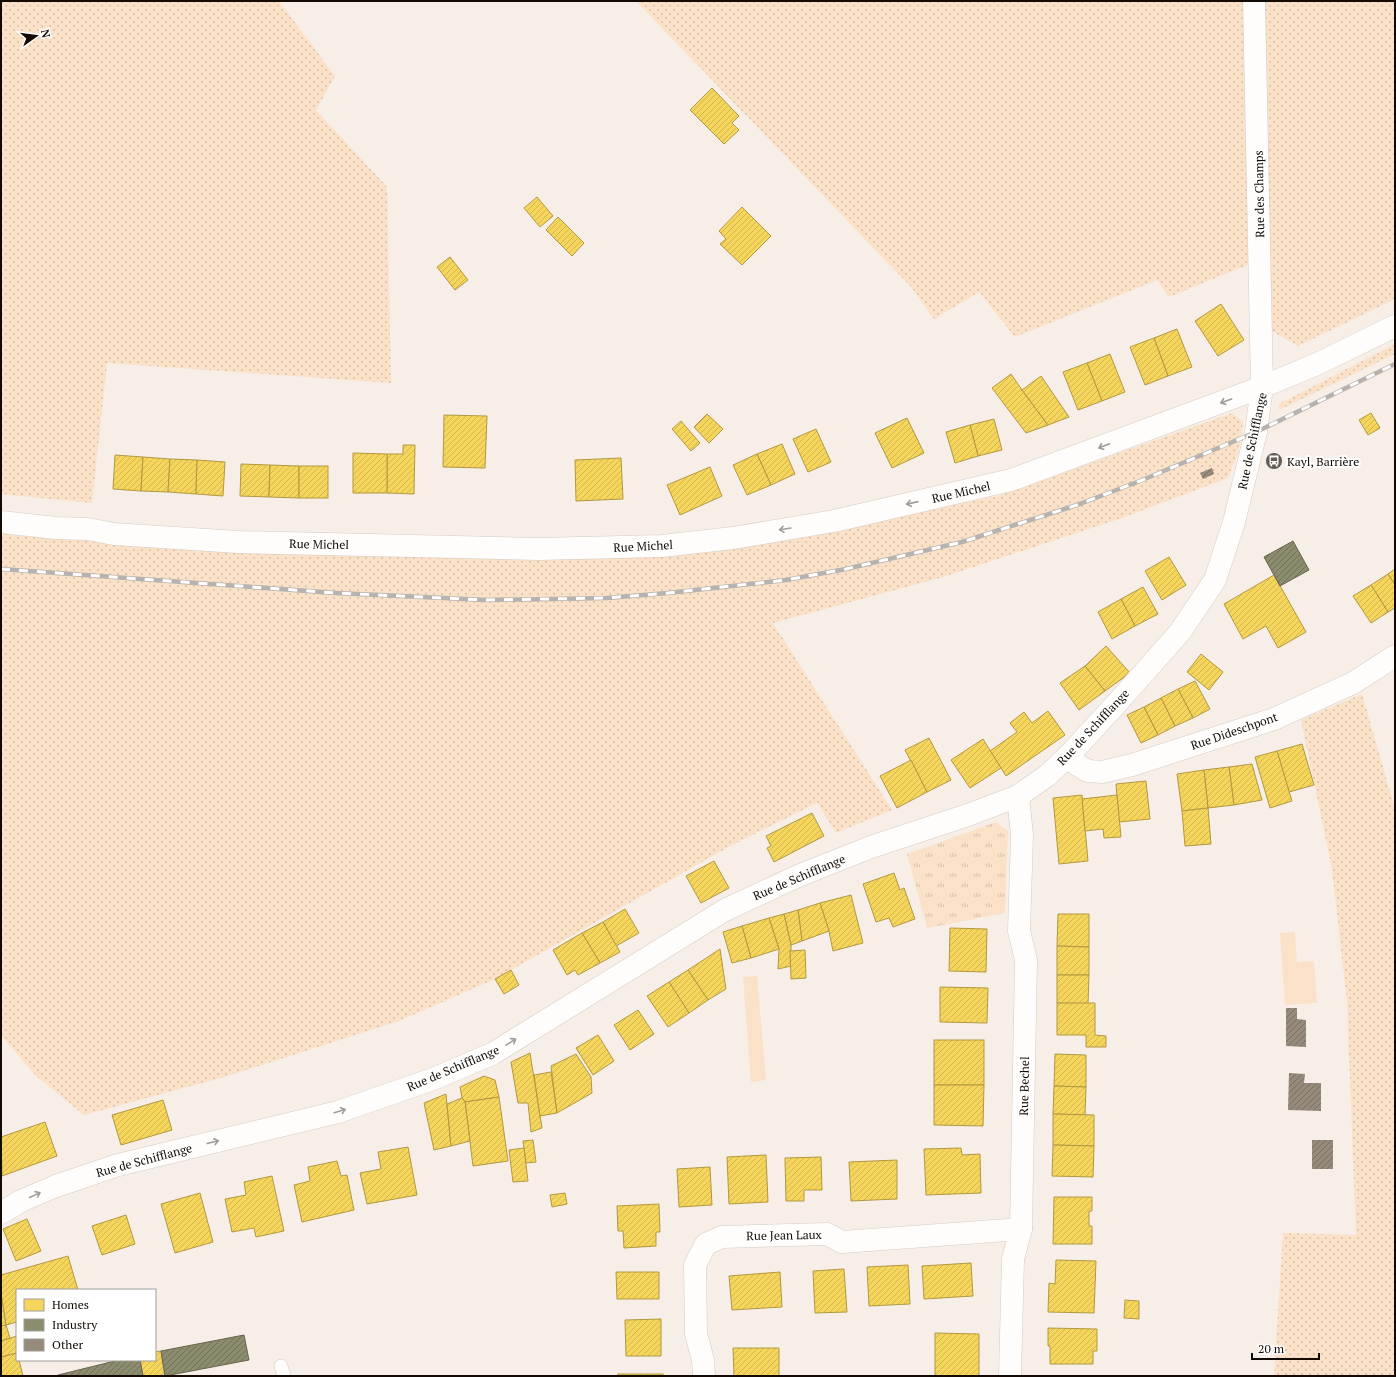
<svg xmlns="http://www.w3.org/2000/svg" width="1396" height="1377" font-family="'PT Serif',serif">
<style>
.grass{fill:url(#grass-dots)}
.park{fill:url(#park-tufts)}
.garden{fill:#fae1c7}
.homes{fill:url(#homes-hatch);stroke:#b29841}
.industry{fill:url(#industry-hatch);stroke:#67654e}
.building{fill:url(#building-hatch)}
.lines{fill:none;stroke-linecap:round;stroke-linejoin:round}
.lane-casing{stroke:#d4cbc3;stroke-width:14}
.street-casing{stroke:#d4cbc3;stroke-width:23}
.secondary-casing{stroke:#d4cbc3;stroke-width:23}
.lane{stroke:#fefdfb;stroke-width:13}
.street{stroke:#fefdfb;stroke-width:22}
.secondary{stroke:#fefdfb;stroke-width:22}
.rail-casing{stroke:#b5b2b0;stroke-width:4.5}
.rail{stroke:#fff;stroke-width:3;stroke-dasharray:9;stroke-linecap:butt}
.oneway{stroke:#a09c98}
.labels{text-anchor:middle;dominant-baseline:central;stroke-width:4;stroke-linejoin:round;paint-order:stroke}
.street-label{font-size:12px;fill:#120a03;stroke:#fff}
.poi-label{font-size:12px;fill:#120a03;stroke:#fff;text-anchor:start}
</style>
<defs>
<pattern id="grass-dots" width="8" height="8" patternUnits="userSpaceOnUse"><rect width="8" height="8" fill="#fae1c7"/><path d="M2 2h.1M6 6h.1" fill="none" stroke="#d5c0a9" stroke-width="1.8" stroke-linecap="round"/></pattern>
<pattern id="park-tufts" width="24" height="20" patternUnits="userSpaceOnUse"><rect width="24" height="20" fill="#fae1c7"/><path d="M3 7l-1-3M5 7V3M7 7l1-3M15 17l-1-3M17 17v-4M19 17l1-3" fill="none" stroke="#d5c0a9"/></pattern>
<pattern id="homes-hatch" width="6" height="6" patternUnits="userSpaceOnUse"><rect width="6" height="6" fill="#f6d55c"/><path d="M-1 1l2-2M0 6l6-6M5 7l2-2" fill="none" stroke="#d2b64e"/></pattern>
<pattern id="industry-hatch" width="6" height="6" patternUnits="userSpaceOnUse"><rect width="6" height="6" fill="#8c8c6e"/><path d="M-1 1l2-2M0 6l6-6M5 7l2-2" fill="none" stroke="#717158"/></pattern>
<pattern id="building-hatch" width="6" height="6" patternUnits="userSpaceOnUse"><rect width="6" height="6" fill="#968a7a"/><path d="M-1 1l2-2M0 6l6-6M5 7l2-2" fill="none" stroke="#796f62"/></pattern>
</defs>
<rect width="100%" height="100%" fill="#f7efe7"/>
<g class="grass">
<polygon points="1,1 279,1 335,76 316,110 387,187 391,383 107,363 92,503 1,494"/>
<polygon points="636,1 1395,1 1395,299 1298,346 1272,331 1272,301 1252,263 1169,297 1157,280 1015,337 979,292 934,319 912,288"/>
<polygon points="1395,344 1395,354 1279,410 1279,404"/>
<polygon points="1232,413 1243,422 1239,450 1228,478 1119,519 943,577 773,623 892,810 836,833 817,803 732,845 495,979 399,1021 224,1077 84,1115 36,1076 1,1035 1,533 32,537 166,546 629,556 900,516 998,496"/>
<polygon points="1362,694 1395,809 1395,1376 1274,1376 1283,1233 1356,1235 1347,1002 1332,869 1301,720"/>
</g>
<polygon class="park" points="996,822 1008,831 1005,913 927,928 907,854"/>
<g class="garden">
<polygon points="1295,932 1297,962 1314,961 1317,1003 1285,1005 1280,933"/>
<polygon points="757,976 766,1080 751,1082 743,977"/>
</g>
<g class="homes">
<polygon points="712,88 739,116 732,123 739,130 724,144 690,110"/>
<polygon points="537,197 553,216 540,227 524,208"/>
<polygon points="742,207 771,236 742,265 720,244 726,239 719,231"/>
<polygon points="558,217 584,243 572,256 546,230"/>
<polygon points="450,257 468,280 455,290 437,267"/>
<polygon points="1221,304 1244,340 1218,356 1195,321"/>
<polygon points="1177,329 1192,367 1168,376 1154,338"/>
<polygon points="1154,338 1168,376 1145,385 1130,347"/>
<polygon points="1110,354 1125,392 1102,401 1087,363"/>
<polygon points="1087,363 1102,401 1078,410 1063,372"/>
<polygon points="1011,374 1022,390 1048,425 1026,433 992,388"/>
<polygon points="1041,376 1069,417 1048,425 1022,390"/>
<polygon points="1371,413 1380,428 1368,435 1359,420"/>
<polygon points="707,414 723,429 709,443 694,427"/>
<polygon points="444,415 487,416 485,468 443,467"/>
<polygon points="907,418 924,453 892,468 875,433"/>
<polygon points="994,419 1002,450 978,456 970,425"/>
<polygon points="681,421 700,443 691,451 672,429"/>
<polygon points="970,425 978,456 955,463 946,432"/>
<polygon points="816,429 831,462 808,472 793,439"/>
<polygon points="782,444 795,474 771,485 757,454"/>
<polygon points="403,445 415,445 414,494 387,493 387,454 403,454"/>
<polygon points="353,453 387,454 387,493 353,493"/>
<polygon points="757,454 771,485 747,495 733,465"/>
<polygon points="115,455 143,457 141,491 113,489"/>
<polygon points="143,457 170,459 168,492 141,491"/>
<polygon points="621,458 623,499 576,501 575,460"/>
<polygon points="170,459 197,460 196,494 168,492"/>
<polygon points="197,460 225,462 223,496 196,494"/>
<polygon points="241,464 270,465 269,497 240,496"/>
<polygon points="270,465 299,466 299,498 269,497"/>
<rect x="299" y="466" width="29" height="32"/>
<polygon points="710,467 722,496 680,515 667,485"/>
<polygon points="1169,557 1186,585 1162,600 1145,571"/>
<polygon points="1395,569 1395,585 1388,574"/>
<polygon points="1388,574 1395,585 1395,608 1388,612 1371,585"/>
<polygon points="1274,575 1306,632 1278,648 1266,626 1243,639 1224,604"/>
<polygon points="1371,585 1388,612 1371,623 1353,596"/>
<polygon points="1143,587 1158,614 1135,626 1121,599"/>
<polygon points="1121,599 1135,626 1112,639 1098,612"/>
<polygon points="1106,646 1130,673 1105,691 1085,666"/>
<polygon points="1201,654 1223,672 1209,690 1187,672"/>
<polygon points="1085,666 1105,691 1079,710 1060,683"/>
<polygon points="1195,681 1210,709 1193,718 1178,689"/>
<polygon points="1178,689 1193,718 1175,726 1161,698"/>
<polygon points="1161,698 1175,726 1158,735 1144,707"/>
<polygon points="1144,707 1158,735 1141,743 1127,715"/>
<polygon points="1048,711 1065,735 1006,776 990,751 1017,732 1010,723 1024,712 1032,723"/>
<polygon points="929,738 951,780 927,792 905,750"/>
<polygon points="983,739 1001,768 970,788 951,760"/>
<polygon points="1302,744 1314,785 1289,792 1277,751"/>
<polygon points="1277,751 1292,801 1270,808 1255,757"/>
<polygon points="911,760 927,792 897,808 880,776"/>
<polygon points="1252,764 1262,800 1234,805 1229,767"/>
<polygon points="1229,767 1234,805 1208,808 1204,770"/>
<polygon points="1204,770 1208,808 1182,811 1177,774"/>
<polygon points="1146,781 1150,819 1119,822 1116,784"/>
<polygon points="1082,795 1088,861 1059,864 1053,798"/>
<polygon points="1117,795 1121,837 1104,838 1103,829 1085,831 1082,799"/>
<polygon points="1208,808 1211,844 1185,846 1182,811"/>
<polygon points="812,813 824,836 774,862 767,848 771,846 766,836"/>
<polygon points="714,861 729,888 701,903 686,876"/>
<polygon points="894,873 900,890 904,888 915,919 893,927 889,918 876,922 863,884"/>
<polygon points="851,895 863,943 833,951 829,931 820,903"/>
<polygon points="820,903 829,931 802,941 798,910"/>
<polygon points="625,909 639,933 616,946 603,922"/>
<polygon points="798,910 802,941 791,945 784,914"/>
<polygon points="784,914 791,945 791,966 778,969 779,949 769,918"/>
<polygon points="1058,914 1089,914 1089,947 1057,946"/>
<polygon points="769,918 779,949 751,958 742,926"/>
<polygon points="603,922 620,952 600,963 582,933"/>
<polygon points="742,926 751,958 732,963 723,932"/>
<polygon points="950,928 987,929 986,972 949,971"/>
<polygon points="582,933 600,963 578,975 575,970 567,975 553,950"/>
<polygon points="1057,946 1089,947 1089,975 1057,975"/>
<polygon points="720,949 726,989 708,1000 688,970"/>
<polygon points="805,950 806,978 791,979 790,951"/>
<polygon points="511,970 519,985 504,994 495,979"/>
<polygon points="688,970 708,1000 689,1013 669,982"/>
<polygon points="1057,975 1089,975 1088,1004 1057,1003"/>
<polygon points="669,982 689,1013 668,1027 647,996"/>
<polygon points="940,987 988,988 987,1023 940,1022"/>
<polygon points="1057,1003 1095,1003 1095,1035 1106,1036 1106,1047 1086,1047 1086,1035 1057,1035"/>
<polygon points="638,1010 654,1034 630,1050 614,1025"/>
<polygon points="598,1035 614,1061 593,1075 576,1048"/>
<rect x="934" y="1040" width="50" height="45"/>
<polygon points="530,1053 542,1128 531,1132 528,1103 518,1103 511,1062"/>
<polygon points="576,1054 591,1077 592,1093 557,1113 551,1066"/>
<polygon points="1055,1054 1086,1055 1086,1087 1054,1086"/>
<polygon points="551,1072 557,1113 540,1116 534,1075"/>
<polygon points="484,1076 495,1080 499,1097 465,1102 462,1098 460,1087"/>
<polygon points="934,1085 984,1085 983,1126 934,1125"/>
<polygon points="1054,1086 1086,1087 1085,1115 1053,1114"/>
<polygon points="446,1094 451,1146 434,1150 424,1103"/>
<polygon points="499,1097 508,1161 473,1166 465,1102"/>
<polygon points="462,1098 465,1102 470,1141 451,1146 447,1104"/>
<polygon points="163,1100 172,1130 121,1145 112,1115"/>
<polygon points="1053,1114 1094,1115 1094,1146 1053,1145"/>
<polygon points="45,1122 57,1156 2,1176 1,1137"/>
<polygon points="533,1140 536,1162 526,1163 523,1141"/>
<polygon points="1053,1145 1094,1146 1093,1177 1052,1176"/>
<polygon points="408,1147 417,1195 367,1204 360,1173 381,1169 378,1152"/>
<polygon points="524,1148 528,1181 513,1182 509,1150"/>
<polygon points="961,1148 962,1155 980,1154 981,1193 926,1195 924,1149"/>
<polygon points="766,1155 768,1202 729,1204 727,1157"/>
<polygon points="821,1157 822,1190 804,1190 804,1201 786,1201 785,1158"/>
<polygon points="897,1160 897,1199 851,1201 849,1162"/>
<polygon points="337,1161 341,1176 347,1175 354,1210 302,1222 294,1185 310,1181 308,1167"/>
<polygon points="710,1167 712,1205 679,1207 677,1169"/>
<polygon points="272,1176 284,1231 256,1237 254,1228 232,1232 225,1199 246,1195 244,1182"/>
<polygon points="200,1193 213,1242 175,1253 161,1204"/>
<polygon points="565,1193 567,1204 552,1207 550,1195"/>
<polygon points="1054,1197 1092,1197 1092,1211 1089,1211 1089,1226 1092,1226 1092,1244 1053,1244"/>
<polygon points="659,1204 660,1232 656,1232 656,1246 624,1248 623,1231 618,1231 617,1206"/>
<polygon points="126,1215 135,1244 102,1255 92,1226"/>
<polygon points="27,1219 41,1251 16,1261 3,1229"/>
<polygon points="68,1256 78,1290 17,1290 17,1322 6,1325 1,1294 1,1275"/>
<polygon points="1056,1260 1096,1261 1094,1313 1048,1312 1049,1283 1055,1284"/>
<polygon points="971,1263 973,1296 924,1299 922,1266"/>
<polygon points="908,1265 910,1304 869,1306 867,1267"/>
<polygon points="844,1269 847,1312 815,1313 813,1271"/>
<polygon points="616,1272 659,1272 659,1299 617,1299"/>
<polygon points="780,1272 782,1307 732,1310 729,1276"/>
<polygon points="1,1294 6,1325 1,1326"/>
<polygon points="1125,1300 1139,1301 1139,1319 1124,1318"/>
<polygon points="661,1319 661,1356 626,1356 625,1320"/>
<polygon points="6,1325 10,1338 1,1341 1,1326"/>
<polygon points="1048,1328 1097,1329 1097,1351 1093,1351 1093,1364 1050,1364 1050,1346 1048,1346"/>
<polygon points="935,1333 979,1334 979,1376 935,1376"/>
<polygon points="17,1336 17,1353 1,1357 1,1341"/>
<polygon points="733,1348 779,1348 779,1376 734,1376"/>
<polygon points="161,1351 165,1376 143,1376 140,1360 155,1360 155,1352"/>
<polygon points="17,1353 17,1360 19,1360 23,1376 1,1376 1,1357"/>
<rect x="618" y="1374" width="45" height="2"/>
</g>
<g class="industry">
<polygon points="1293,541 1309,570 1280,586 1264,557"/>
<polygon points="244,1335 249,1360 165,1376 161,1351"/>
<polygon points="119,1360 140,1360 143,1376 58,1376 58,1375"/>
</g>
<g class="building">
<polygon points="1212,468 1214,474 1203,479 1200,473"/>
<polygon points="1286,1008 1297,1008 1297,1019 1306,1020 1306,1047 1286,1046"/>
<polygon points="1289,1073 1305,1074 1304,1083 1321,1083 1321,1111 1288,1110"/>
<rect x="1312" y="1140" width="21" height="29"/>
</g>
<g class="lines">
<g class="lane-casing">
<polyline id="lane" points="281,1366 284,1376"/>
</g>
<g class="street-casing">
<g id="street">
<polyline points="1254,1 1262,387"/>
<polyline points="1071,753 1076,764 1088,771 1102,772 1132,765 1274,719 1353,683 1395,656"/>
<polyline points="704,1376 703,1360 696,1334 695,1265 706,1244 722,1237 827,1234 842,1242 1021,1229"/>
<polyline points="1010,1376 1013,1259 1021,1229 1026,960 1019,931 1022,835 1018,796"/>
</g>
</g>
<g class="secondary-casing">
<g id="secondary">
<polyline points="1,522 56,528 88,529 114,534 238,542 538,549 662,546 733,538 834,521 1011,480 1262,387 1317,364 1395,326"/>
<polyline points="1,1213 21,1201 56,1186 118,1165 338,1112 433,1079 492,1054 725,910 798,876 871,847 968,815 1018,796 1048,775 1071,753 1118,702 1180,632 1215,580 1234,522 1256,432 1262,387"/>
</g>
</g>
<use href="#lane" class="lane"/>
<use href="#street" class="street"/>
<use href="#secondary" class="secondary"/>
<g class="rail-casing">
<polyline id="rail" points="1,569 336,593 486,600 607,598 668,593 786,580 846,569 962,542 1077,505 1140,481 1256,432 1395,364"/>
</g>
<use href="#rail" class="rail"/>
</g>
<defs><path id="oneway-shaft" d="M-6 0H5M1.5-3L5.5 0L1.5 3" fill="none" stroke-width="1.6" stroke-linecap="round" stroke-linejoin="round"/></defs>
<g class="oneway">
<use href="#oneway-shaft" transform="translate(1226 401) rotate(160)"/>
<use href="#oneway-shaft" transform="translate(1104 446) rotate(159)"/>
<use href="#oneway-shaft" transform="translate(912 503) rotate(167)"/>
<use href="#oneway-shaft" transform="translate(785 529) rotate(171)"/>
<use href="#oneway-shaft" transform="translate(511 1042) rotate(-32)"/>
<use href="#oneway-shaft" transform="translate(340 1111) rotate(-17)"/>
<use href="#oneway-shaft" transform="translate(213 1142) rotate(-14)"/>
<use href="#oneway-shaft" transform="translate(35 1195) rotate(-25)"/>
</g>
<defs>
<g id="bus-disc" transform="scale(0.9)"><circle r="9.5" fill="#625a53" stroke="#fff"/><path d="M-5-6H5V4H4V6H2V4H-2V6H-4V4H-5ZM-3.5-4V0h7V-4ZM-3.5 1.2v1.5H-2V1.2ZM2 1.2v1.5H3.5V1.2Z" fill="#fff"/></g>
</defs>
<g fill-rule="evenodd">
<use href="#bus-disc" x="1274" y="461"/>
</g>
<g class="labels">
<g class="street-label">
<text transform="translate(1259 194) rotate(-91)">Rue des Champs</text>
<text transform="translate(1252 441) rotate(-78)">Rue de Schifflange</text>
<text transform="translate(961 492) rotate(-13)">Rue Michel</text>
<text transform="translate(319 544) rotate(1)">Rue Michel</text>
<text transform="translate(643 546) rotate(-3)">Rue Michel</text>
<text transform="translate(1093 727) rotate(-47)">Rue de Schifflange</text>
<text transform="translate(1234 731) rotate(-19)">Rue Dideschpont</text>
<text transform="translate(799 877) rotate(-23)">Rue de Schifflange</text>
<text transform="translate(453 1068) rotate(-23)">Rue de Schifflange</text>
<text transform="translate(1024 1086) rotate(-89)">Rue Bechel</text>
<text transform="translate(144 1160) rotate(-15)">Rue de Schifflange</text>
<text transform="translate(784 1235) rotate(-1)">Rue Jean Laux</text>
</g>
<g class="poi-label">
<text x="1287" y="461">Kayl, Barrière</text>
</g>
</g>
<rect width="1396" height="1377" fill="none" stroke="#120a03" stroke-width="4"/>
<rect x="16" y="1289" width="140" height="72" fill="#ffffff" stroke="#a09d9a"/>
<rect x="24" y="1299" width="20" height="12" fill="#f6d55c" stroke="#a09d9a"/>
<text x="52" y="1309" font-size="12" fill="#120a03">Homes</text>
<rect x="24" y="1319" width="20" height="12" fill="#8c8c6e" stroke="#a09d9a"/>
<text x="52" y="1329" font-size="12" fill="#120a03">Industry</text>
<rect x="24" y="1339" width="20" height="12" fill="#968a7a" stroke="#a09d9a"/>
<text x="52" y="1349" font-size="12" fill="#120a03">Other</text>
<g transform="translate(36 36) rotate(76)" stroke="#ffffff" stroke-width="3" paint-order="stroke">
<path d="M0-3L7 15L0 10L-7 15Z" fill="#120a03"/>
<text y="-6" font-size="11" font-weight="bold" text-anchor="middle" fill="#120a03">N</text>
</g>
<path d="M1252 1353v6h67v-6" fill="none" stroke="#120a03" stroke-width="2"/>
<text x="1258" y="1353" font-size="12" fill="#120a03" stroke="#ffffff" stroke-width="3" paint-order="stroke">20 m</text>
</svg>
